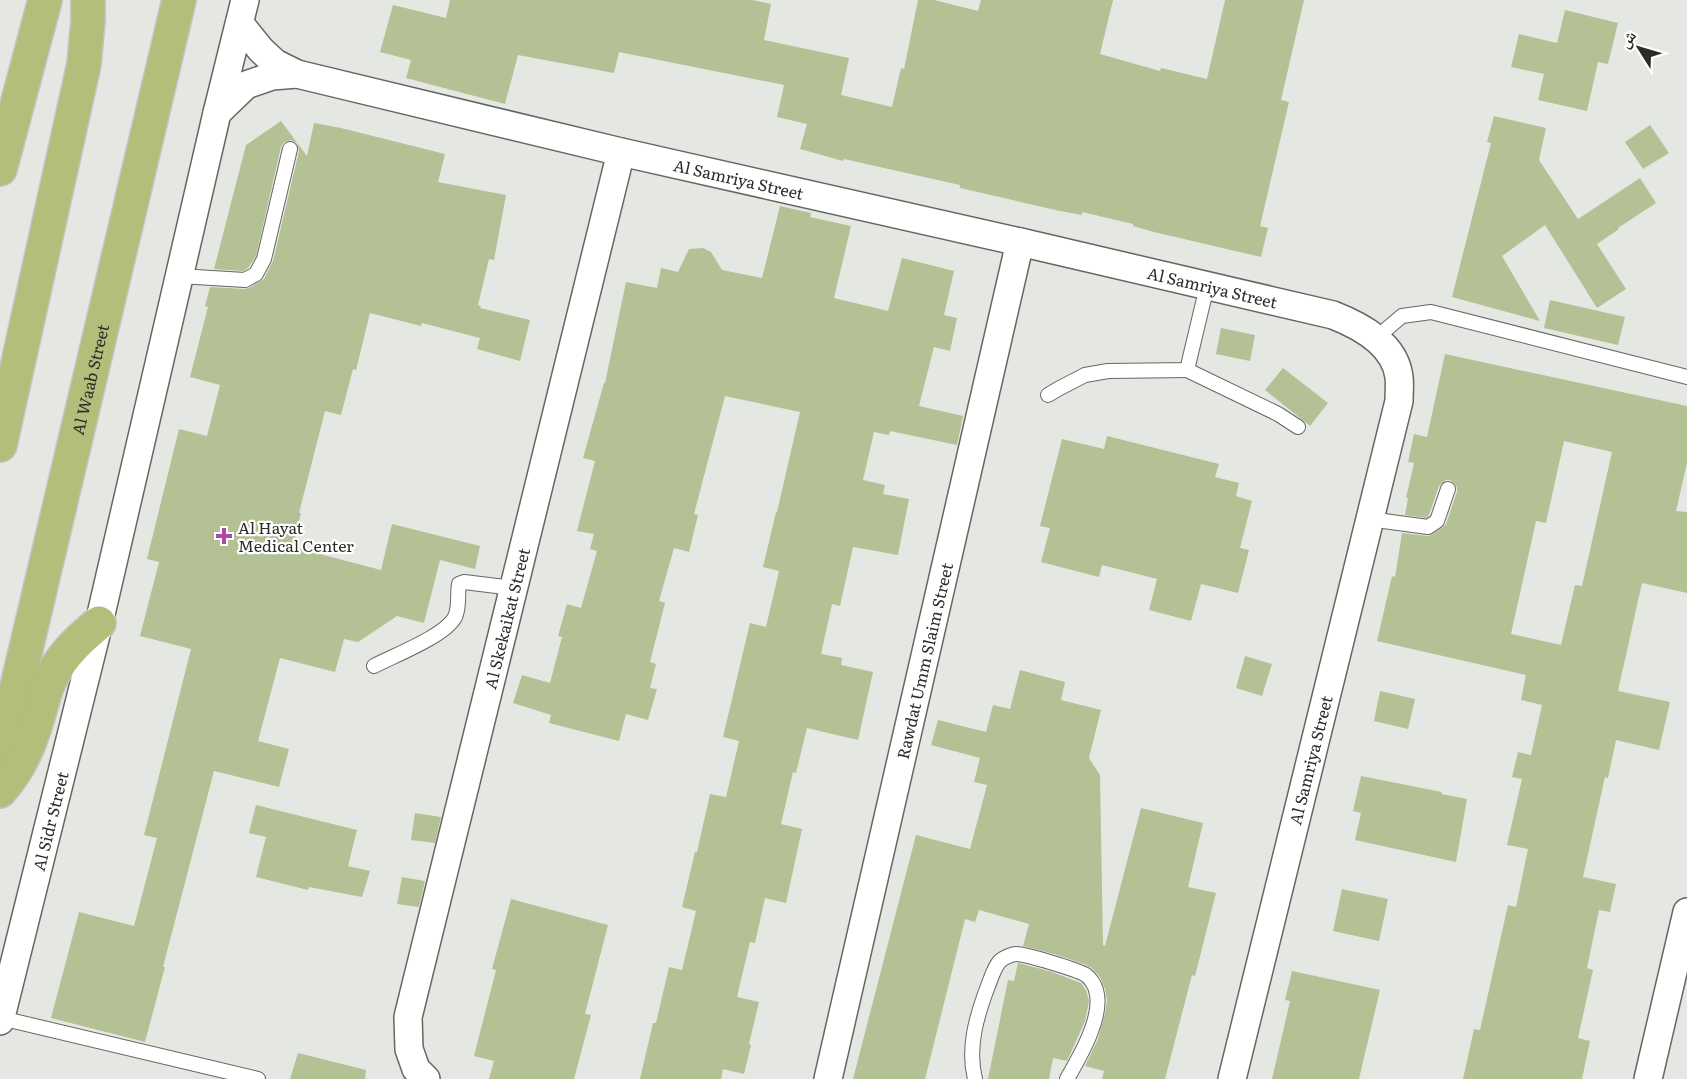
<svg xmlns="http://www.w3.org/2000/svg" width="1687" height="1079" font-family="Literata,'Noto Naskh Arabic',serif">
<style>
.building{fill:#b4c195;fill-rule:evenodd}
.lines{fill:none;stroke-linecap:round;stroke-linejoin:round}
.lane-casing{stroke:#656762;stroke-width:16}
.street-casing{stroke:#656762;stroke-width:30}
.primary-casing{stroke:#c4c4c3;stroke-width:36}
.lane{stroke:#fff;stroke-width:14}
.street{stroke:#fff;stroke-width:27}
.primary{stroke:#b1bf7a;stroke-width:33}
.poi-dot{fill:#b046a7;stroke:#fff;stroke-width:2}
.labels{text-anchor:middle;dominant-baseline:central;stroke-width:4.5;stroke-linejoin:round;paint-order:stroke}
.street-label{font-size:16px;fill:#2b2c29;stroke:#fff}
.poi-label{font-size:16px;fill:#2b2c29;stroke:#fff;text-anchor:start}
</style>
<rect width="100%" height="100%" fill="#e5e7e2"/>
<g class="building">
<polygon points="450,0 752,0 771,4 764,40 849,58 841,95 892,107 901,68 904,69 918,0 934,0 978,11 981,0 1113,0 1100,54 1160,71 1161,68 1207,79 1225,0 1304,0 1281,100 1289,102 1260,226 1268,228 1261,257 1154,232 1133,226 1133,224 1082,212 1082,215 1060,211 960,188 960,185 844,159 843,161 800,149 807,124 777,117 784,85 619,52 614,73 518,55 505,104 406,78 411,60 380,52 393,5 446,18"/>
<polygon points="1565,10 1618,23 1608,64 1598,62 1587,111 1538,100 1544,74 1511,67 1519,34 1557,43"/>
<polygon points="1494,116 1546,128 1539,160 1578,219 1640,178 1656,203 1618,228 1619,229 1597,244 1626,289 1597,308 1545,225 1502,256 1540,321 1452,297 1491,143 1487,142"/>
<polygon points="281,121 307,156 314,123 341,128 445,154 438,182 506,195 494,260 489,259 478,305 481,306 480,308 530,320 520,361 477,349 480,338 422,323 421,326 370,313 356,370 353,369 341,415 325,411 299,513 301,513 293,547 381,570 392,524 480,546 475,569 440,560 424,623 397,616 358,642 344,639 335,672 280,658 258,741 289,749 279,787 214,771 163,967 165,967 145,1042 51,1018 79,912 134,926 157,838 144,835 191,649 140,636 159,562 147,559 179,429 207,436 220,385 190,377 208,307 205,306 210,287 244,289 249,288 264,279 273,261 299,151 297,143 291,140 284,142 281,147 256,256 249,267 243,271 214,269 246,145"/>
<polygon points="1650,125 1669,153 1643,169 1625,142"/>
<polygon points="780,206 811,213 810,217 851,226 834,298 888,311 902,258 954,271 944,315 957,318 950,351 934,347 919,406 963,416 957,445 890,431 889,435 874,432 863,480 885,485 883,494 909,499 898,555 853,547 840,606 832,604 821,654 842,658 841,665 873,672 858,740 807,728 796,773 793,772 781,824 802,829 786,903 765,898 755,943 750,942 737,997 759,1002 749,1044 751,1045 744,1074 723,1069 721,1079 640,1079 653,1023 656,1023 669,967 682,970 696,911 682,907 695,852 697,852 710,794 726,797 739,741 723,737 750,623 766,627 779,571 763,567 776,512 777,512 800,412 725,396 694,514 698,515 689,552 674,548 659,601 665,603 650,662 656,664 650,688 657,689 648,720 626,714 619,741 549,723 551,715 513,703 522,675 550,683 562,637 558,636 567,604 581,608 597,551 590,549 594,534 577,531 595,461 583,458 604,383 605,383 626,282 657,288 661,268 678,272 689,249 703,248 711,252 722,270 762,278"/>
<polygon points="1550,300 1625,317 1618,345 1544,328"/>
<polygon points="1221,328 1255,335 1250,361 1216,354"/>
<path d="M1445,354L1687,406V463L1676,511L1687,512V593L1642,583L1618,691L1670,702L1659,750L1616,740L1608,778L1605,777L1583,877L1616,884L1610,912L1599,910L1587,968L1593,970L1578,1038L1590,1041L1582,1079H1463L1474,1029L1480,1030L1508,905L1516,907L1528,849L1507,845L1522,779L1512,777L1518,752L1531,755L1542,705L1521,700L1526,675L1377,641L1392,576L1395,577L1402,533L1428,536L1433,534L1442,528L1446,524L1457,492V487L1454,483L1450,480H1446L1439,486L1429,515L1426,518L1405,515L1408,498H1406L1414,463L1408,462L1414,434L1427,437ZM1564,441L1612,452L1582,586L1575,585L1561,645L1511,634L1536,521L1546,523Z"/>
<polygon points="1283,368 1328,403 1310,426 1265,390"/>
<polygon points="1107,436 1219,464 1215,477 1239,483 1236,496 1252,501 1240,548 1249,550 1238,593 1201,584 1191,621 1149,610 1157,579 1102,565 1099,577 1041,562 1050,528 1040,526 1062,439 1104,449"/>
<polygon points="1245,656 1272,664 1262,696 1236,688"/>
<polygon points="1020,670 1065,682 1061,700 1101,710 1089,758 1100,775 1103,945 1105,946 1141,808 1203,823 1188,887 1216,893 1195,976 1192,975 1165,1079 1102,1079 1104,1071 1085,1066 1098,1039 1105,1014 1107,1001 1105,989 1100,977 1092,968 1084,964 1054,954 1023,946 1029,924 979,910 975,922 965,919 925,1079 853,1079 916,835 970,849 987,785 974,782 980,758 931,745 938,720 986,732 993,705 1010,709"/>
<polygon points="1380,691 1415,699 1408,729 1374,721"/>
<polygon points="1361,776 1442,792 1441,794 1467,799 1456,862 1355,840 1361,813 1353,811"/>
<polygon points="256,805 357,830 348,866 370,871 362,897 309,887 308,890 256,877 266,837 249,833"/>
<polygon points="415,813 441,817 435,843 411,840"/>
<polygon points="402,877 425,881 419,907 397,904"/>
<polygon points="1342,889 1388,899 1379,941 1333,931"/>
<polygon points="511,899 608,925 585,1014 591,1015 574,1079 489,1079 494,1061 474,1056 496,970 492,969"/>
<polygon points="1018,963 1049,971 1081,983 1086,990 1089,1001 1085,1021 1067,1061 1053,1058 1049,1079 988,1079 1008,980 1014,981"/>
<polygon points="1292,971 1380,990 1359,1079 1272,1079 1290,1001 1285,1000"/>
<polygon points="298,1053 366,1070 365,1079 290,1079"/>
</g>
<g class="lines">
<g class="lane-casing">
<g id="lane">
<polyline points="179,276 245,280 256,274 264,259 290,149"/>
<polyline points="1376,338 1402,316 1431,312 1687,377"/>
<polyline points="1187,370 1278,414 1298,427"/>
<polyline points="1048,395 1058,389 1085,375 1108,371 1187,370 1207,286"/>
<polyline points="1369,519 1428,527 1437,521 1448,489"/>
<path d="M374,666C395,655 445,636 455,617C460,606 457,595 459,584L464,582L513,588"/>
<polyline points="1,1018 258,1079"/>
<path d="M975,1079C967,1047 977,1015 988,986C991,979 994,967 1000,961C1003,958 1012,954 1016,954C1026,954 1078,970 1086,975C1090,978 1095,985 1096,990C1104,1016 1080,1056 1067,1079"/>
</g>
</g>
<g class="street-casing">
<g id="street">
<path id="s1" d="M240,24L261,50L275,63L297,74L621,152L1020,242L1333,315C1361,326 1395,344 1399,377C1400,385 1399,393 1399,401L1232,1079"/>
<polyline points="217,113 246,85 272,76 297,74"/>
<path id="s2" d="M0,1021L99,623L217,113L245,0"/>
<path id="s3" d="M426,1079L416,1069L409,1049L408,1017L621,152"/>
<path id="s4" d="M828,1079L1020,242"/>
<polyline points="1648,1079 1687,912"/>
</g>
</g>
<g class="primary-casing">
<g id="primary">
<polyline points="0,169 45,0"/>
<polyline points="0,445 84,64 88,21 88,0"/>
<path id="s5" d="M0,759L179,0"/>
<path d="M0,791C14,775 25,756 32,735C38,720 41,703 47,687C57,660 77,641 99,623"/>
</g>
</g>
<use href="#lane" class="lane"/>
<use href="#street" class="street"/>
<use href="#primary" class="primary"/>
</g>
<path class="poi-dot" d="M221 527h6v6h6v6h-6v6h-6v-6h-6v-6h6z"/>
<g class="labels">
<g class="street-label">
<text stroke="none"><textPath href="#s1" startOffset="531">Al Samriya Street</textPath></text>
<text stroke="none"><textPath href="#s1" startOffset="1017">Al Samriya Street</textPath></text>
<text stroke="none"><textPath href="#s5" startOffset="390">Al Waab Street</textPath></text>
<text stroke="none"><textPath href="#s3" startOffset="478">Al Skekaikat Street</textPath></text>
<text stroke="none"><textPath href="#s4" startOffset="429">Rawdat Umm Slaim Street</textPath></text>
<text transform="translate(1310 760) rotate(-76)">Al Samriya Street</text>
<text stroke="none"><textPath href="#s2" startOffset="206">Al Sidr Street</textPath></text>
</g>
<g class="poi-label">
<text x="238" y="527">Al Hayat<tspan x="238" dy="18">Medical Center</tspan></text>
</g>
</g>
<g transform="translate(1639 48) rotate(307)" stroke="#ffffff" stroke-width="4.5" paint-order="stroke">
<path d="M0-4.5L10 22L0 15L-10 22Z" fill="#2b2c29"/>
<text y="-9" font-size="16" font-weight="bold" text-anchor="middle" fill="#2b2c29">ش</text>
</g>
</svg>
